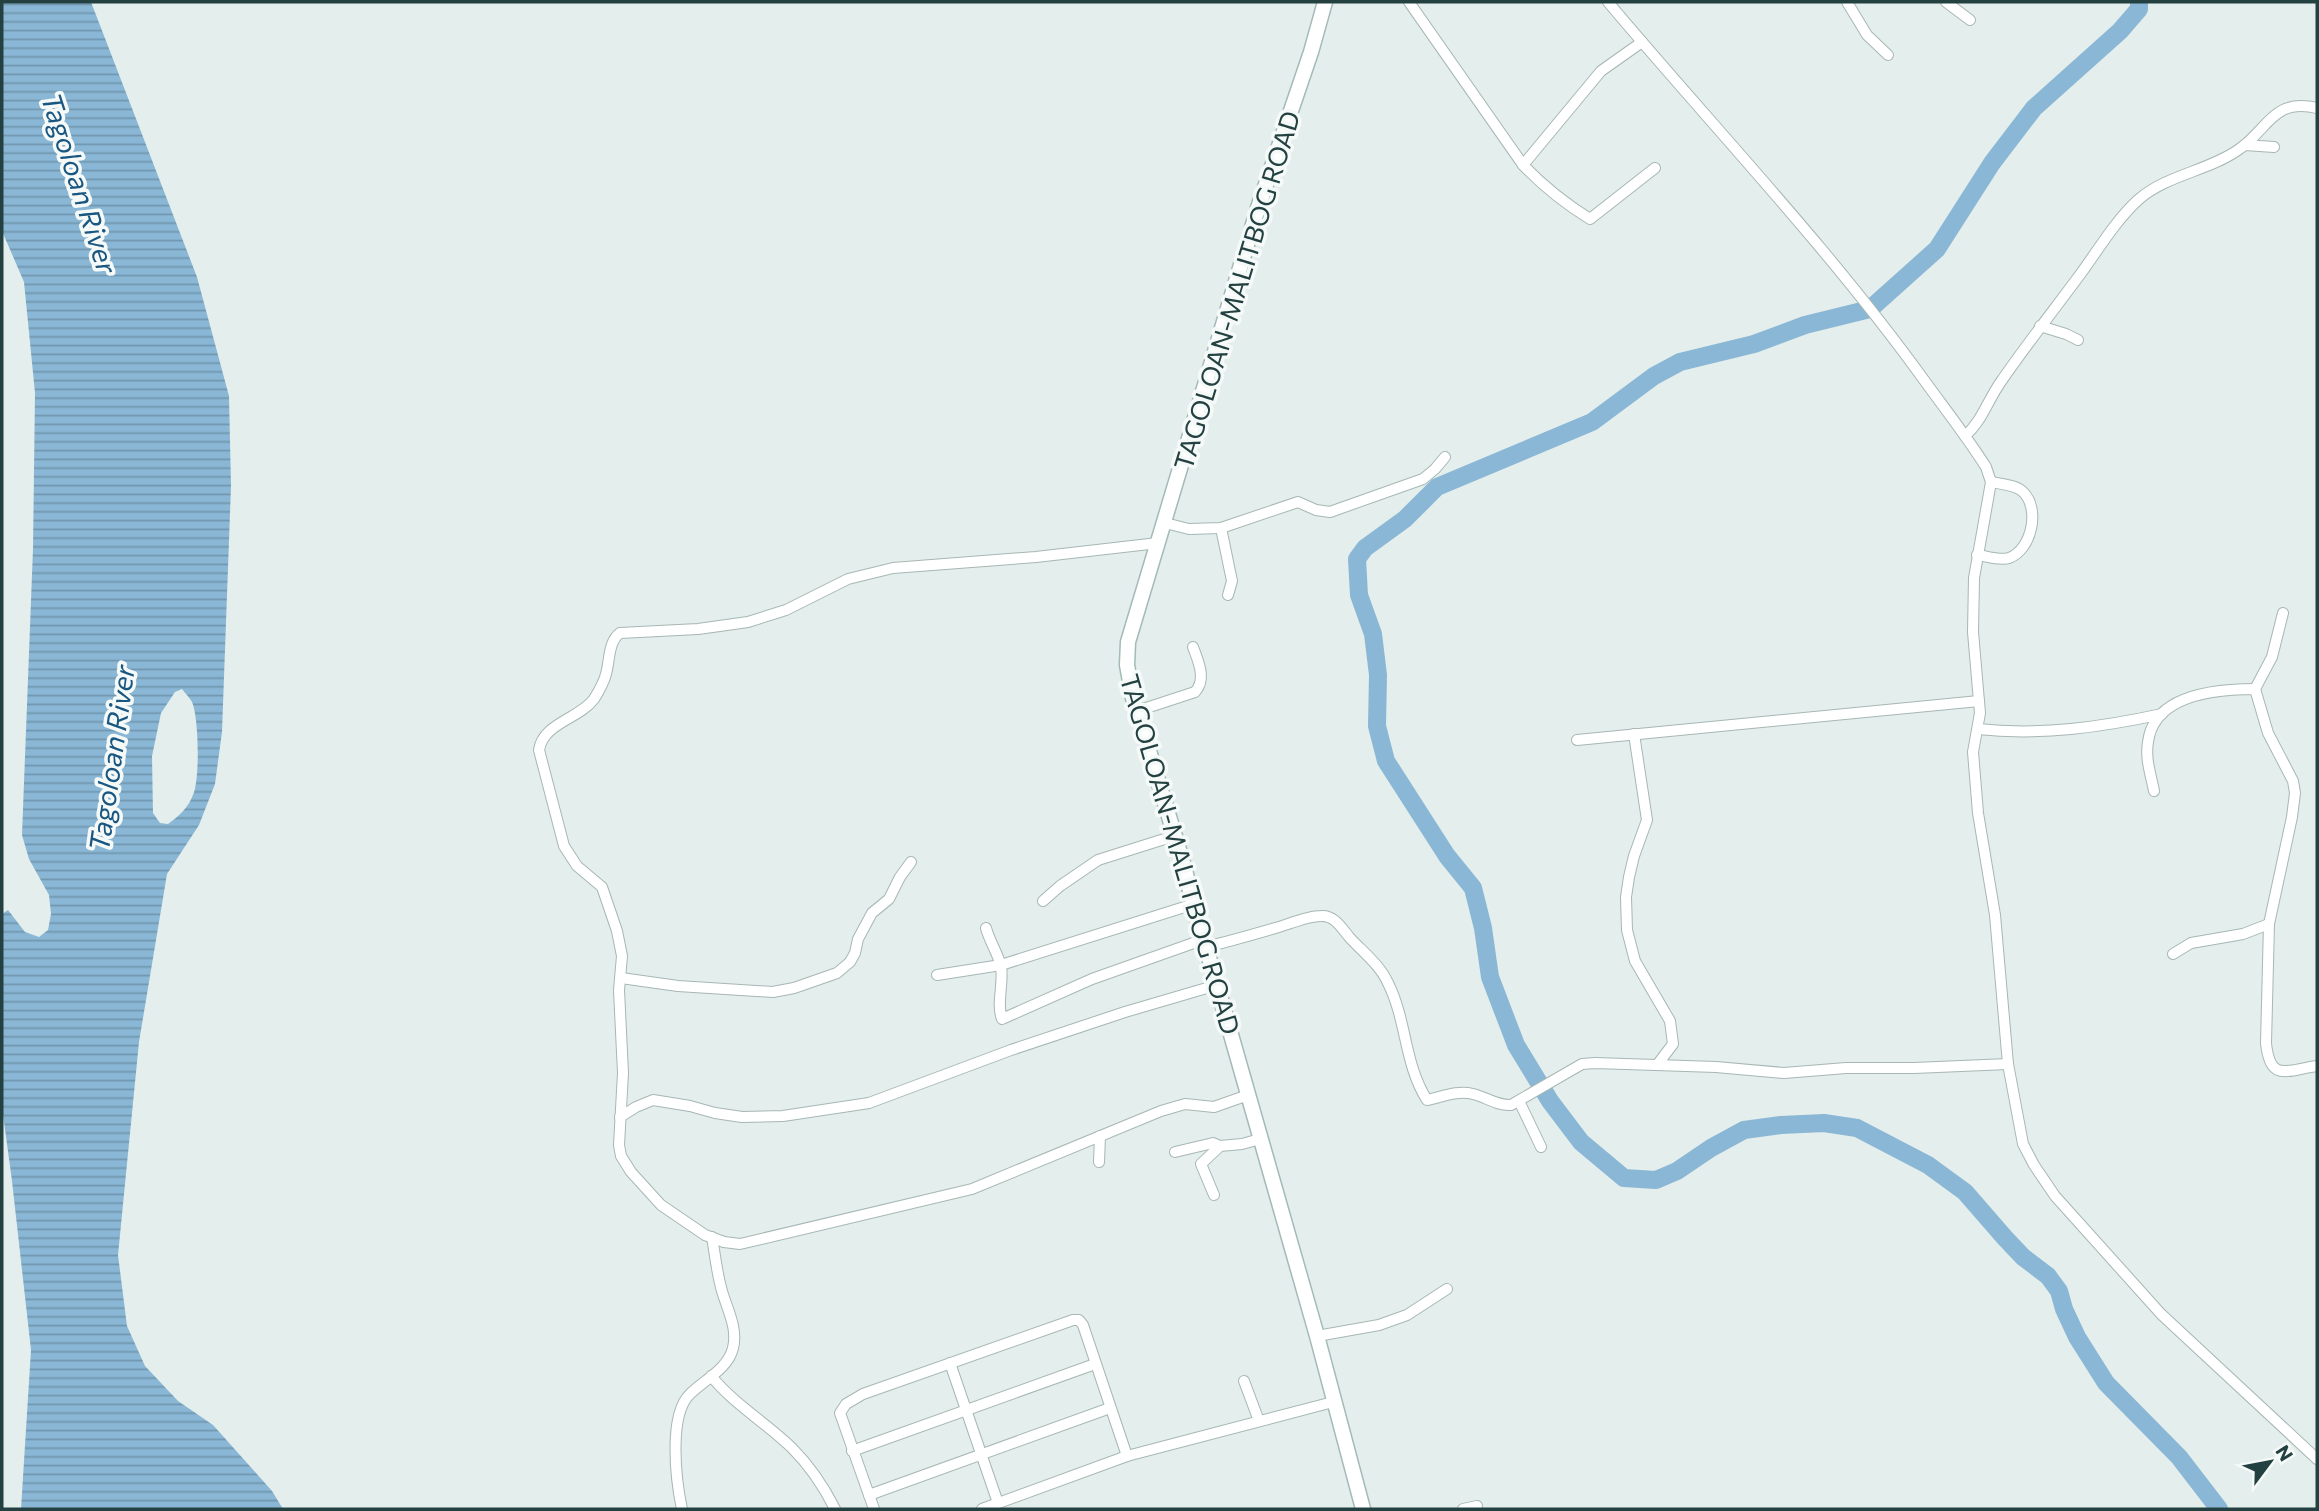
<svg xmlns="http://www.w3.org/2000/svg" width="2319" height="1511" font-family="Commissioner,sans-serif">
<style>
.water{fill:url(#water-rules);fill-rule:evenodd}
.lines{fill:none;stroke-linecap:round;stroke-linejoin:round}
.river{stroke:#8ab7d5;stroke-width:18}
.street-casing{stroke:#a6b7b5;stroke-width:12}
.secondary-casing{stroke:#a2bab8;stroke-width:17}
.street{stroke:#fff;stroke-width:10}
.secondary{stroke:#fff;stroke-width:14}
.labels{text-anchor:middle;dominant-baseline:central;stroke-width:7;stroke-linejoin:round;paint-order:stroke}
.street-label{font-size:26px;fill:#224140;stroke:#f5faf9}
.water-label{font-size:28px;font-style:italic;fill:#195680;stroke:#f5faf9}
</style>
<defs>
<pattern id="water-rules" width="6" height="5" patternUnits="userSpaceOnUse" patternTransform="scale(1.75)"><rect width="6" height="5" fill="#8ab7d5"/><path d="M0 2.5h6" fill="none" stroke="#7096ae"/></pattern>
</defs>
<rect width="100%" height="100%" fill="#e4eeec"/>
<path class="water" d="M2,2H91L197,277L229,396L231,486L222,732L215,784L199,825L167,874L139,1042L118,1255L127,1326L145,1366L178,1401L213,1425L272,1491L283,1509H21L31,1350L12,1181L2,1107V914L8,910L25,932L39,937L48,930L51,914L49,895L29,859L22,835L33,549L35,393L24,282L2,231ZM182,689C185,693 190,698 192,702C199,718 200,780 193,795C188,808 179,816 168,824L160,823L153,813L152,756L161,713L175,692Z"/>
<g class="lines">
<polyline class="river" points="2139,2 2139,9 2120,31 2034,108 1992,163 1937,249 1870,309 1805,325 1754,344 1680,362 1654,376 1592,422 1437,487 1405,519 1365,548 1357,559 1359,595 1373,634 1378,675 1377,726 1386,761 1447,856 1473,888 1483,928 1490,977 1516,1045 1550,1101 1581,1142 1624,1178 1656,1180 1677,1171 1711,1148 1744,1130 1781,1125 1824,1123 1857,1128 1928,1165 1965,1192 2005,1238 2023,1257 2048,1276 2059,1291 2064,1309 2077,1337 2106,1383 2179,1457 2219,1509"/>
<g class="street-casing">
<g id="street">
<path d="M1409,2L1523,165C1544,187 1564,203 1590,219L1655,168"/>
<path d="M1608,2C1714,128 1828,247 1924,380C1945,409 1967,437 1986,467L1991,482L1974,578L1973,632L1980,713L1973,752L1978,813L1995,915L2008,1064L2023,1144L2034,1165L2055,1196L2161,1314L2317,1459"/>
<polyline points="1847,2 1867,35 1888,55"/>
<polyline points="1946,2 1970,20"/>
<polyline points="2245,145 2274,147"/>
<polyline points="1523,165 1601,71 1642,42"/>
<polyline points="2040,326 2066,334 2078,340"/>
<path d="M1965,436C1982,421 1987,402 2000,383C2024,348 2050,315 2076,280C2096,254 2113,223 2138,200C2166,175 2208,171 2238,150C2269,129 2272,98 2317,108"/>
<polyline points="1165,523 1189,529 1221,528 1298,502 1316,510 1330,512 1423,479 1435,469 1445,457"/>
<polyline points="1221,528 1232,581 1228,595"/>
<path d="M1158,543L1036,557L893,568L848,579L786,610L748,622L698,629L620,633C608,642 610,660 606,674C604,682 599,691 594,699C579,719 543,723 539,750L564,846L577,866L602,887L617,931L622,956L619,990L623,1073L619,1145L621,1156L631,1172L661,1205L705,1235L724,1242L740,1244L972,1189L1161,1111L1185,1104L1214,1107L1248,1095"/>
<path d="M1977,555C1986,556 2000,561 2009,558C2032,550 2041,507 2022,491C2015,485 2001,484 1991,482"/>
<polyline points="2255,689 2272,657 2283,613"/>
<path d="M1137,711L1195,692C1207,679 1198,661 1193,647"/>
<path d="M1978,729C2040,736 2102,727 2162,714"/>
<polyline points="1634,734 1647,820 1634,856 1629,877 1626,897 1627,930 1635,961 1670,1021 1673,1044 1657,1065"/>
<polyline points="1577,740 1979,701"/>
<path d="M2154,791C2151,775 2145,759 2148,742C2154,694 2217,689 2255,689L2268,733L2293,781L2295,793L2292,817L2269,924L2266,1043C2270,1083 2287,1070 2317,1066"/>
<polyline points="1043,901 1060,886 1098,860 1174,836"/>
<path d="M986,928C989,940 998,954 1001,966C1004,984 996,1003 1002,1019L1092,979L1202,940"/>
<path d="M1206,947C1231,941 1255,934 1279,927C1292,923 1308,916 1321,916C1335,915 1342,929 1350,938C1363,952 1380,965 1388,983C1407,1021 1404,1064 1427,1100C1442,1097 1457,1090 1473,1094C1486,1097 1497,1106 1511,1105L1582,1064L1595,1063L1716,1067L1784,1073L1846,1068H1914L2008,1064"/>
<polyline points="2173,954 2191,943 2243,934 2269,924"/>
<polyline points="937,975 1001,965 1194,904"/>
<polyline points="621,978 678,986 773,992 794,988 837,973 850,962 855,953 858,939 872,913 889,899 900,877 911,862"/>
<polyline points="1519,1101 1541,1147"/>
<polyline points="620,1117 636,1107 653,1100 690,1106 715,1113 742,1117 783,1116 869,1103 1011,1050 1125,1012 1217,985"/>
<polyline points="1175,1152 1213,1143 1220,1146"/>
<polyline points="1099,1162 1100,1136"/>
<polyline points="1214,1195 1201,1164 1220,1146 1242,1144 1260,1139"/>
<polyline points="1317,1336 1379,1325 1407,1315 1447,1289"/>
<polyline points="950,1363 998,1503"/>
<path d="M711,1376C735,1405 765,1422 792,1448C809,1465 824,1487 835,1509"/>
<polyline points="1244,1381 1259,1421"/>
<polyline points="852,1451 1095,1364"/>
<polyline points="869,1495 1110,1408"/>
<path d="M682,1509C676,1481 668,1415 690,1394C704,1380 728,1369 733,1348C738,1328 727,1309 722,1291C717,1274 715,1255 712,1237"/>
<polyline points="874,1509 840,1413 846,1404 863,1394 1073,1320 1079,1320 1083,1325 1127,1456"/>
<polyline points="982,1509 1127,1456 1333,1402"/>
<polyline points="1463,1509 1477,1506"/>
</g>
</g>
<g class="secondary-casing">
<polyline id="secondary" points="1325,2 1311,52 1258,208 1128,642 1127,665 1133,698 1184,866 1202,940 1206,947 1317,1336 1363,1509"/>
</g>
<use href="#street" class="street"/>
<use href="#secondary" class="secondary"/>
</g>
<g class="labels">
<g class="street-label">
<text transform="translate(1236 290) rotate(-73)">TAGOLOAN-MALITBOG ROAD</text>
<text transform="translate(1181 854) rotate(74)">TAGOLOAN-MALITBOG ROAD</text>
</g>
<g class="water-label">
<text transform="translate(80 183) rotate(72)">Tagoloan River</text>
<text transform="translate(111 758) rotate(-82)">Tagoloan River</text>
</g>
</g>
<rect width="2319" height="1511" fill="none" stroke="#224140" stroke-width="7"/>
<g transform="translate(2270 1462) rotate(58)" stroke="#f5faf9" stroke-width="5" paint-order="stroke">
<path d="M0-5L12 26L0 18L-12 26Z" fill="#224140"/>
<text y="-10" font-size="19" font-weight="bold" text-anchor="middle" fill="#224140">N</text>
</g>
</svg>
